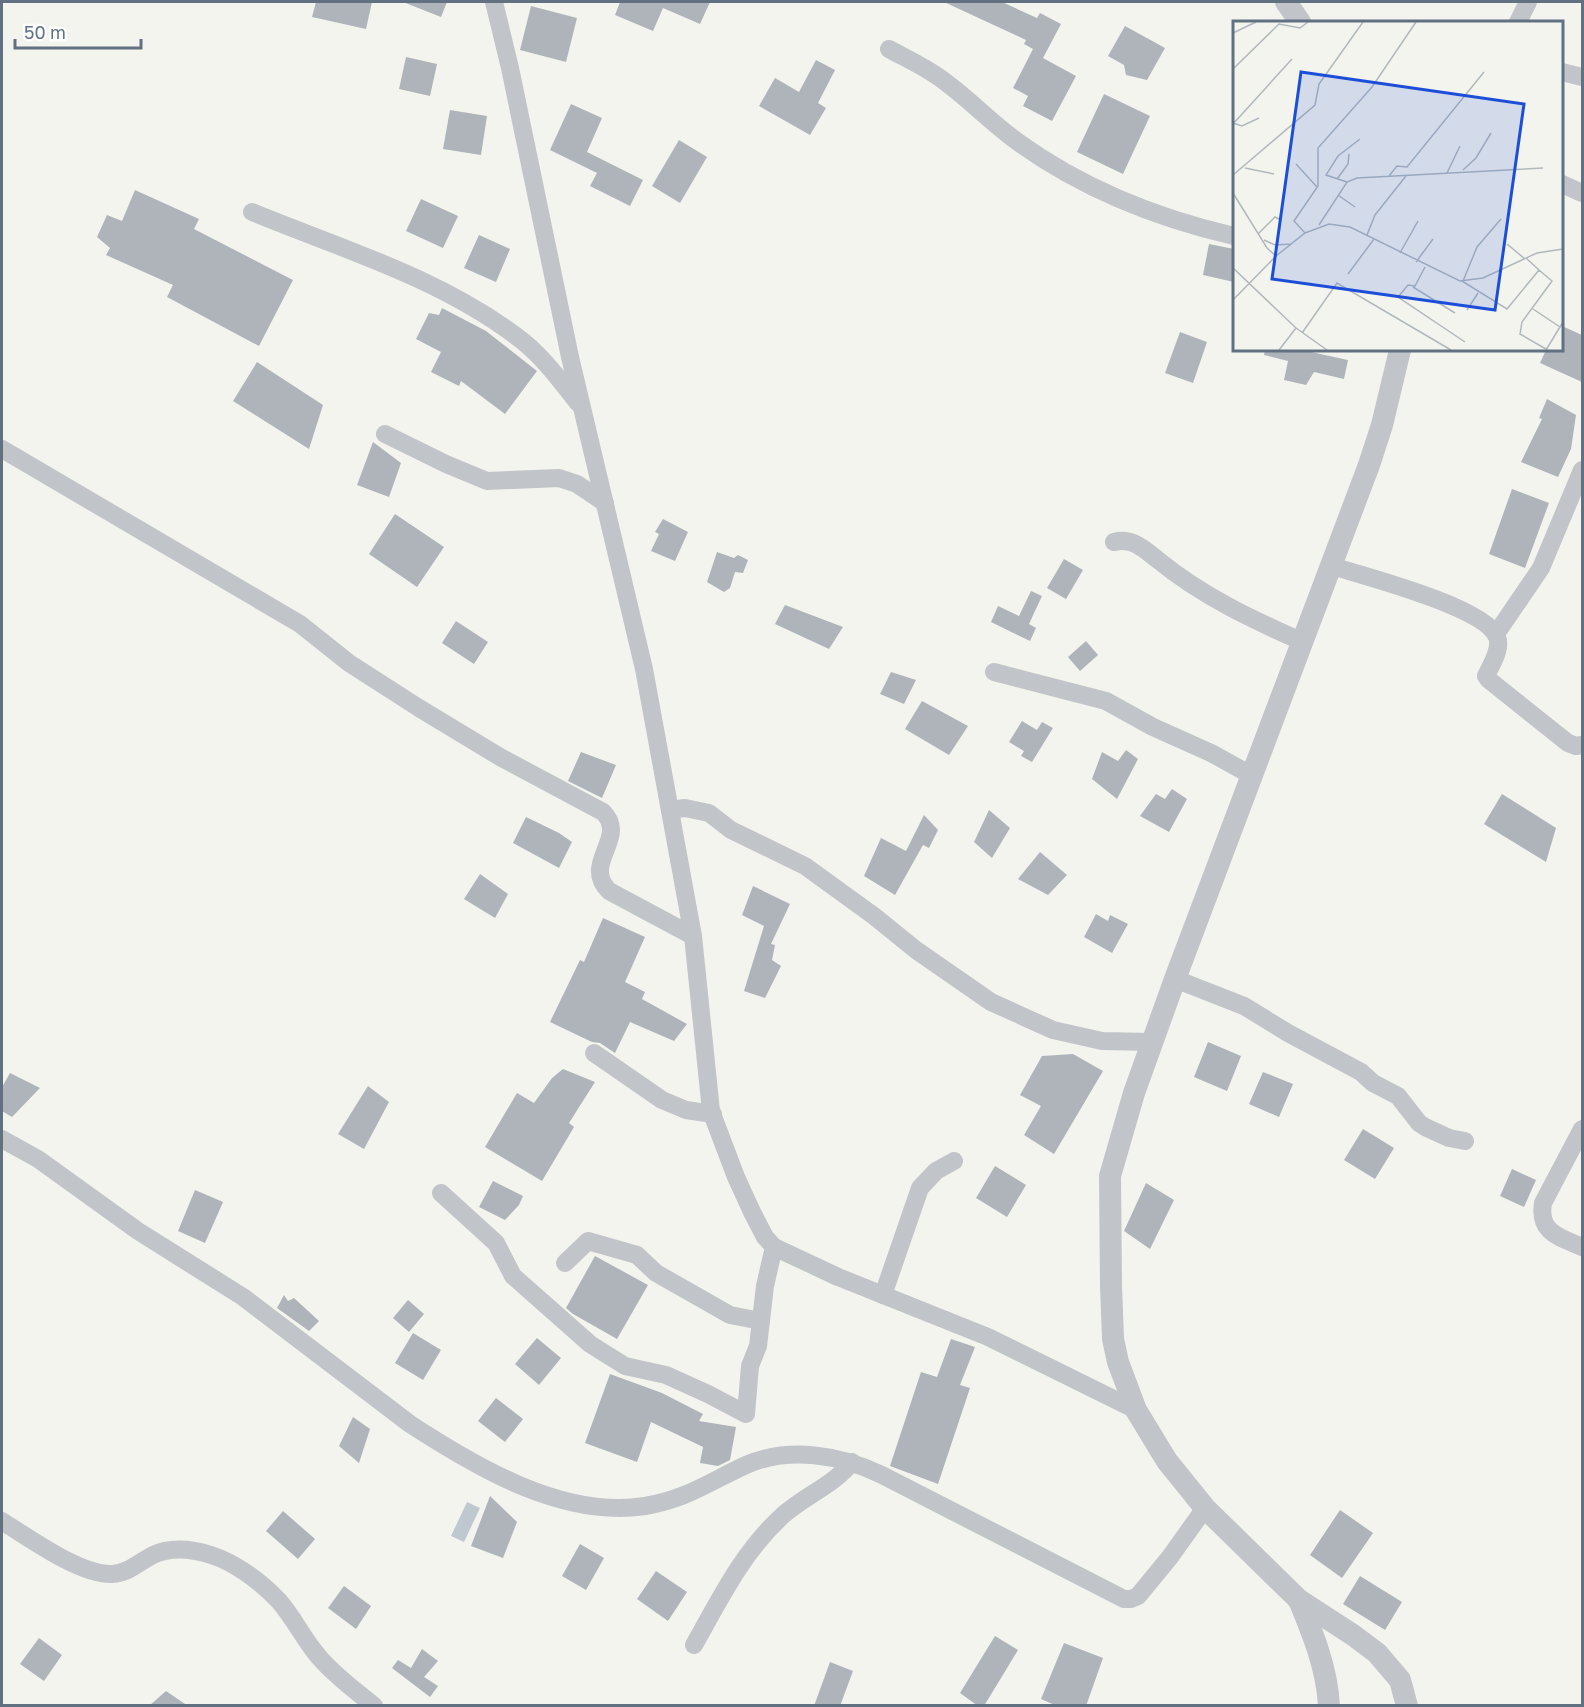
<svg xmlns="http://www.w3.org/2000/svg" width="1584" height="1707" font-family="'Golos Text',sans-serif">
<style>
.water{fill:#bfc8ce}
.building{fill:#aeb4ba}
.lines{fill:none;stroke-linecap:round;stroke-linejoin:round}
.minor{stroke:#c1c4c8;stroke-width:18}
.tertiary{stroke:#c1c4c8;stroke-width:22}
.inset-road{fill:none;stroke:#b0b8bc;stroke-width:1.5}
.view{fill:#1d4ed8;fill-opacity:0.15;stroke:#1d4ed8;stroke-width:3}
.inset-edge{fill:none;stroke:#617182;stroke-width:3}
</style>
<rect width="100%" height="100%" fill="#f4f4ef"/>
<polygon class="water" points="467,1502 480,1508 464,1542 451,1536"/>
<g class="building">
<polygon points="316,2 372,2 366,29 312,17"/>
<polygon points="403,2 447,2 441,17"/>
<polygon points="620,2 710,2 700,24 663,8 653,31 615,15"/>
<polygon points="944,2 1002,2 1037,18 1040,13 1061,24 1043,58 1076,76 1052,121 1023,106 1028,96 1013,88 1033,49 1024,44 1026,40"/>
<polygon points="531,6 577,18 566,62 520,50"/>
<polygon points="1125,26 1165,48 1147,80 1126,75 1124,65 1108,56"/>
<polygon points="406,57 437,64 430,96 399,89"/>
<polygon points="816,60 835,70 818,103 826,108 810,135 759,106 775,78 799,92"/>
<polygon points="1104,94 1150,116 1123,174 1077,152"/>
<polygon points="571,104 602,118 587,152 643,180 630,206 590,186 597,173 550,150"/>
<polygon points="450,110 487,116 481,155 443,149"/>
<polygon points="679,140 707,157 680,203 652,186"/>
<polygon points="135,190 199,219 194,229 293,280 259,346 167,297 173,285 106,255 110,248 97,237 107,215 122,221"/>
<polygon points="421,199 458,216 443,248 406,231"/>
<polygon points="479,235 510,249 496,282 464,268"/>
<polygon points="1209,244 1234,249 1234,282 1203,275"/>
<polygon points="442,308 486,331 537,371 505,414 461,381 459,386 431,372 441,352 416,339 429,313 439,315"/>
<polygon points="1562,326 1582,335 1582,382 1540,363 1546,350 1562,350"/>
<polygon points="1180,332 1207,342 1193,383 1165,373"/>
<polygon points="1265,350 1302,350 1348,360 1344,379 1314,372 1306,385 1284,380 1288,361 1264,355"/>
<polygon points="257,362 323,405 309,449 233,401"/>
<polygon points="1547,399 1576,415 1571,449 1558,477 1521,462 1542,419 1539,418"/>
<polygon points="373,442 401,463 389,497 357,485"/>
<polygon points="1512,489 1549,503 1525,568 1489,554"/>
<polygon points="395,514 444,547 417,587 369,554"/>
<polygon points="663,519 688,532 675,561 651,551 659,534 655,532"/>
<polygon points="717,552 734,558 738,555 748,560 743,573 735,572 730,588 724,592 707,582"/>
<polygon points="1064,559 1083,570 1066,599 1047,588"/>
<polygon points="1031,591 1042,596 1029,624 1036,628 1030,641 991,622 998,606 1019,616"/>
<polygon points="785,605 843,627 829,649 775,624"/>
<polygon points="456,621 488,642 474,664 442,643"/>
<polygon points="1086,641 1098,655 1080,671 1068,657"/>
<polygon points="891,672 916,680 904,704 880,694"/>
<polygon points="922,701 968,726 949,755 905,729"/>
<polygon points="1022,721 1037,730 1042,722 1053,728 1032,762 1021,756 1024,751 1009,742"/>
<polygon points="1126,750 1138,759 1117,799 1092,779 1102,752 1118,761"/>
<polygon points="581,752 616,765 602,798 568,781"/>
<polygon points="1172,789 1187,799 1169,832 1140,816 1156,794 1165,799"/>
<polygon points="1502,794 1556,828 1546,862 1484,824"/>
<polygon points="989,810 1010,828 992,858 974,842"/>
<polygon points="924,815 938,830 929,848 923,845 895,895 864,876 881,838 906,851"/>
<polygon points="526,817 559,833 572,842 559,868 513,843"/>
<polygon points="1040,852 1067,875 1048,895 1018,879"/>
<polygon points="480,874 508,894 495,918 464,899"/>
<polygon points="753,886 790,904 771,944 775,945 772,960 781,966 765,998 744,991 764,926 742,915"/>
<polygon points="1096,914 1108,921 1110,915 1128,924 1112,953 1084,937"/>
<polygon points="603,918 645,937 625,982 645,992 642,999 687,1024 674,1041 630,1022 615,1053 600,1043 592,1042 550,1022 580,960 584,962"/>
<polygon points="1208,1042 1241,1056 1227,1091 1194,1077"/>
<polygon points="1073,1054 1103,1071 1054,1154 1024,1135 1041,1106 1020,1095 1042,1056"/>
<polygon points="563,1069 595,1082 569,1123 574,1127 542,1181 485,1147 517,1093 534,1103 552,1078"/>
<polygon points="1263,1072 1293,1084 1279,1117 1249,1104"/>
<polygon points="10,1073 40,1088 12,1117 2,1111 2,1087"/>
<polygon points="368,1086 389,1102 364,1149 338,1134"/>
<polygon points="1363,1129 1394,1148 1375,1179 1344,1160"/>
<polygon points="995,1166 1026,1185 1007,1217 976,1198"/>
<polygon points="1512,1169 1536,1180 1524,1207 1500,1196"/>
<polygon points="493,1181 523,1196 519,1205 505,1220 479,1207"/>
<polygon points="1146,1183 1174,1200 1150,1249 1124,1231"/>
<polygon points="195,1190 223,1202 205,1243 178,1231"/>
<polygon points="595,1256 648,1285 617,1339 573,1314 566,1308"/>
<polygon points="284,1295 288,1301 294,1298 319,1321 309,1331 277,1308"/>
<polygon points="408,1300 424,1314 409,1332 393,1318"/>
<polygon points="413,1333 441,1350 423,1380 395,1363"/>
<polygon points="537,1338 561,1358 539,1385 515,1364"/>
<polygon points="951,1339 975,1347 960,1385 970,1388 938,1484 890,1466 921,1372 937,1377"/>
<polygon points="610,1374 662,1393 703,1414 699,1421 736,1427 730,1460 718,1466 700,1463 703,1447 651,1422 637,1462 585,1443"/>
<polygon points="496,1398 523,1419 505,1442 478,1421"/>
<polygon points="353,1417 370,1429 359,1463 339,1446"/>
<polygon points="490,1496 517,1522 503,1558 471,1546"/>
<polygon points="1340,1510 1373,1533 1342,1578 1310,1555"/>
<polygon points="283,1511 315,1539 298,1559 266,1531"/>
<polygon points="580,1544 604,1558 586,1590 562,1576"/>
<polygon points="656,1571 687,1592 668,1621 637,1599"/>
<polygon points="1360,1576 1402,1602 1385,1630 1343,1604"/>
<polygon points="344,1586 371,1606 356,1629 328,1608"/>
<polygon points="995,1636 1018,1650 984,1706 978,1706 960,1693"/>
<polygon points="39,1638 62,1655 44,1681 20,1664"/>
<polygon points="1064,1643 1103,1658 1086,1706 1057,1706 1041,1699"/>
<polygon points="422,1649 438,1661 424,1677 438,1686 430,1697 392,1668 398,1660 411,1668"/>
<polygon points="830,1662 853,1671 840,1706 814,1706"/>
<polygon points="166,1691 188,1706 149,1706"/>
</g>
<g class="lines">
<g class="minor">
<polyline points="494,2 510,68 570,357 644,669 693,936 711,1111 736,1177 752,1212 765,1237 774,1247 838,1277 988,1337 1136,1410"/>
<polyline points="1518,22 1528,2"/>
<path d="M889,49C909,60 930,69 948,84C972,102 993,124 1018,142C1083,189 1157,218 1234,236"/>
<polyline points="1562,72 1582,77"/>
<polyline points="1562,184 1582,193"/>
<path d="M252,212C342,249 437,277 516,336C541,354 559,379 578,403"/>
<polyline points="385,434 446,464 487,481 559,478 577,484 605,503"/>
<path d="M2,449L300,624L349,663L419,708L500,757L603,812C629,838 581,863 609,891L693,936"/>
<path d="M1114,542C1132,537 1144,549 1158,560C1202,596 1251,619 1303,642"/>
<path d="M1332,566C1364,576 1485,607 1497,637C1502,649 1491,665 1486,676L1489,680L1568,743L1576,746L1582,745"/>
<polyline points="1496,634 1541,568 1582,470"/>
<polyline points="994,672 1106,701 1153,727 1211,753 1251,775"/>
<polyline points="670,810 685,808 709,813 731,830 805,866 874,916 916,950 991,1002 1053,1030 1102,1041 1152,1042"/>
<polyline points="1175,979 1244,1006 1288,1033 1361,1072 1373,1083 1398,1096 1419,1123 1425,1127 1449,1138 1465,1141"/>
<polyline points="594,1053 662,1100 686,1110 713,1114"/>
<path d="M1582,1129L1543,1203C1538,1233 1560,1237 1582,1247"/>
<path d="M2,1139L38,1159L138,1231L243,1297L410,1424C476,1467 563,1519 645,1506C687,1499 709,1482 746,1465C789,1446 841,1455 882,1475L1124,1599H1131L1138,1596L1170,1557L1205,1508"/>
<polyline points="441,1193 496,1243 513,1276 590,1344 625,1366 666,1375 708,1394 746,1414 750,1366 758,1346 765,1286 774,1247"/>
<polyline points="565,1263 588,1241 637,1255 656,1273 730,1315 761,1321"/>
<polyline points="883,1295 920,1188 936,1171 954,1161"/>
<path d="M2,1521C29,1538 80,1575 112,1574C129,1573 139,1562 153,1555C172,1546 192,1549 211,1555C236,1563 261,1582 279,1601C294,1618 304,1640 319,1657C335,1676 355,1690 374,1706"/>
<path d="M694,1645C720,1599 742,1553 782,1516C804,1496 834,1485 852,1462"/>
</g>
<g class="tertiary">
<polyline points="1286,2 1300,22"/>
<polyline points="1400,350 1382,425 1369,465 1175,979 1134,1093 1110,1176 1111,1286 1113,1339 1118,1362 1136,1410 1167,1461 1205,1508 1299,1600 1353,1635 1377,1653 1400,1680 1407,1706"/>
<path d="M1299,1600C1313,1634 1327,1668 1329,1706"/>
</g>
</g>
<g transform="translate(1233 21)">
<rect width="330" height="330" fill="#f4f4ef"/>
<path class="inset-road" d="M0,12L23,1M0,48L46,3L67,7L75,1M0,102L9,105L26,97M0,103L59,38M63,143L84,166M12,147L41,153M230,149L243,137L258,112M214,152L227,125M0,154L82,84L86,63L130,1M156,155L164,145L174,146L251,51M104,158L115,143L116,133M114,161L93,154L105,135L127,118M0,172L34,227L43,235L72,212L96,203L117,206L227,260L250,257L304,232L330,228M105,174L122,186M86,204L114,161L124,157L310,147M72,212L61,200L85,165V127L139,66L183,1M25,213L42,196L46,198M134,214L142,194L173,155M31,219L42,224L58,223M274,223L292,238M167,232L185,200M183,241L200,218M192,246L182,265L175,264L165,276L232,321M0,247L63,307L94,329M306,249L319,260L289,301L287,313L313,328M115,253L141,218M229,260L274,288L306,249L293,237M230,260L244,226L268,198M180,266L222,292M0,279L43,235M300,288L327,306M234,289L245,272M69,312L104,262L218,329M46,329L63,307M313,329L330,301"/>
<path class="view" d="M68,51L291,83L262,289L39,258Z"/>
<rect width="330" height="330" class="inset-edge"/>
</g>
<rect width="1584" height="1707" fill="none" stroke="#617182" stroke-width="6"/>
<path d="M15 39v9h126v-9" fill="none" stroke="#617182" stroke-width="3"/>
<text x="24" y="39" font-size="18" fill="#617182" stroke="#ffffff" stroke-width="4.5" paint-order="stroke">50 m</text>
</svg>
